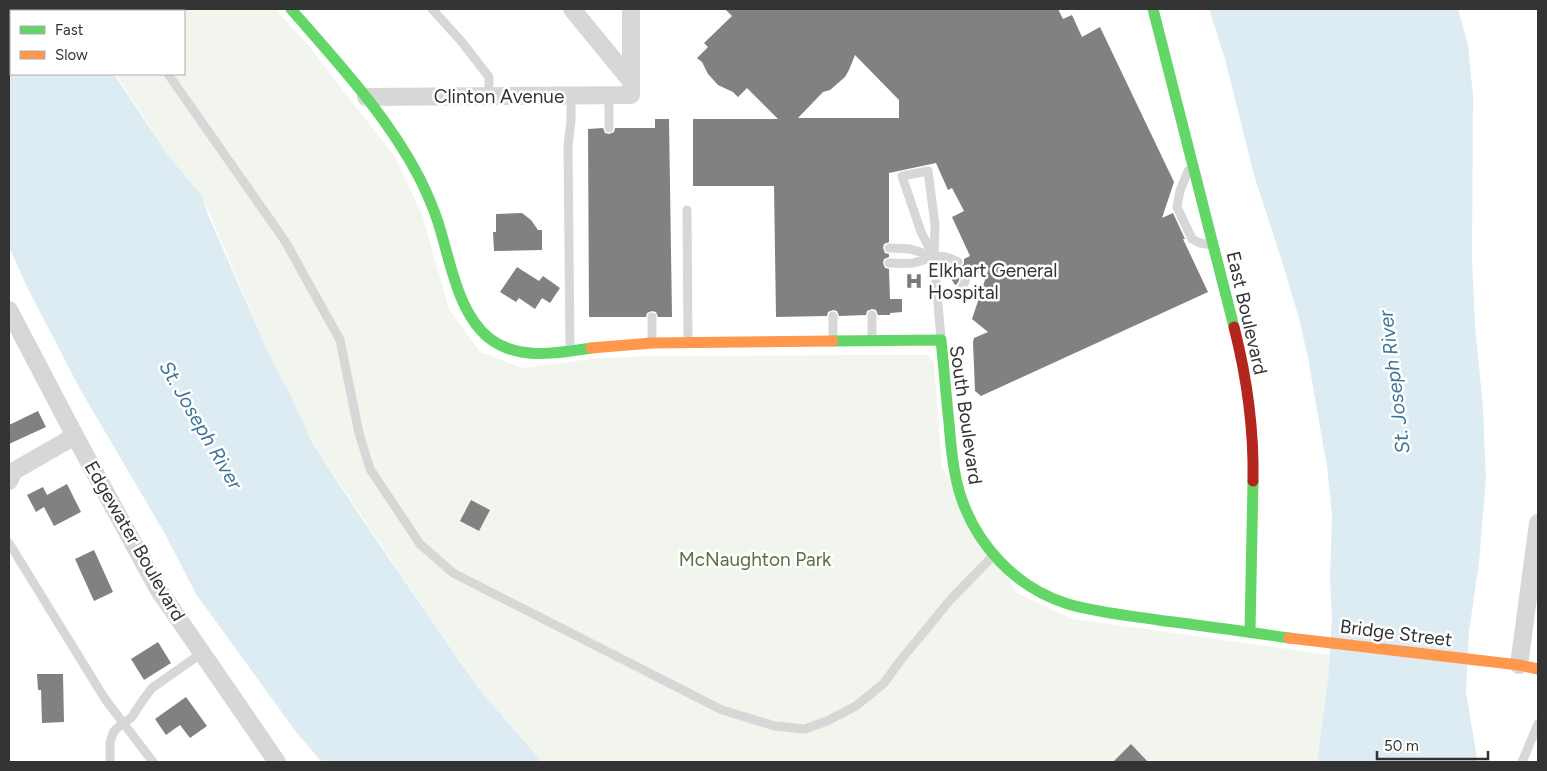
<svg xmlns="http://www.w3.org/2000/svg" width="1547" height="771" font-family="Figtree,sans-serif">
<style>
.green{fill:#f1f5ed}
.water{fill:#ddebf3}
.building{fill:#818181;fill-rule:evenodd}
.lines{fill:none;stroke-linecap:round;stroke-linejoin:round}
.lane{stroke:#d7d7d7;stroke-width:9}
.street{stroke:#d7d7d7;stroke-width:18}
.fast{stroke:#63d668;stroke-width:11}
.slow{stroke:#ff974d;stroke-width:11}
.jam{stroke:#b3261e;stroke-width:11}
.labels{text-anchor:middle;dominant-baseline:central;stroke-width:5;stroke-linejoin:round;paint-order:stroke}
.street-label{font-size:19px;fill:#333;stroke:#fff}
.poi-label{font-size:19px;fill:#333;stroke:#fff;text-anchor:start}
.park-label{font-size:19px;fill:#56703f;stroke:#fff}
.water-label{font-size:20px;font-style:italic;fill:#3f7597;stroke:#fff}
</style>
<rect width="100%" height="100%" fill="#fff"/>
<polygon class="green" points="76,9 275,9 307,44 395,157 422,214 449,309 480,352 523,368 591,359 645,356 927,355 934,363 942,467 1017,593 1073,619 1330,655 1328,680 1317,762 542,762 478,688 312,443 272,361 202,196 167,154 116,74 184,74 184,11 77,11"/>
<g class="water">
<polygon points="9,9 77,9 79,11 11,11 11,74 114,74 167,154 202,196 209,217 272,361 290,394 312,443 358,513 478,688 542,762 322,762 296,732 196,594 165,534 80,389 27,287 9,247"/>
<polygon points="1209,9 1458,9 1468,45 1473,96 1472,257 1475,325 1483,409 1486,479 1479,563 1469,632 1466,692 1477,758 1476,762 1317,762 1328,680 1332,619 1330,579 1332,514 1327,467 1308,358 1299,318 1280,255 1254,175 1225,59"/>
</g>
<g class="building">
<path d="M725,9H1058L1063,19L1072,15L1082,37L1100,27L1174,182L1162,218L1173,213L1185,239H1183L1208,292L981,396L975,391L973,342L974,338L988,332L972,319L989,268L972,277L968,273L962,274L957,284L955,285L950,277L947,267L951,265L958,268L961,267L964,264V259L970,256L952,217L964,211L952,188L948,190L936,163L889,173V242L884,244L883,248L885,253L889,254V257L884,259L883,263L885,268L889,269L890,299H902V312L890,313V315H878L876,310L872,309L867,311L866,315L839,316L837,311L833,310L828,312L827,316L776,317L774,186H693V119H778L747,88L738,97L733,92L718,85L708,74L702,62L697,58L708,47L704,43L732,16ZM855,55L899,100V118H798L823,92L830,90L845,77L849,70Z"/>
<polygon points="655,119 669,119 672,317 658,317 656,312 652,311 647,313 646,317 589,317 588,129 603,128 605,133 609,134 614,132 615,128 655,128"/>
<polygon points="522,213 531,220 538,230 542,230 542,250 494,251 493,232 496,232 496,214"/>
<polygon points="517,267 539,281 543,276 560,288 550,303 542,298 535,309 519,298 516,302 500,292"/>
<polygon points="38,411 46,427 9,444 9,425"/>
<polygon points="67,484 81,512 54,526 44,507 36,512 27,495 43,487 47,495"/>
<polygon points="471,500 490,510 479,531 460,521"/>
<polygon points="94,550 113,592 94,601 75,559"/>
<polygon points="158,642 171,663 144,680 131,659"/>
<polygon points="37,674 63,674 64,722 42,723 41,690 38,690"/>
<polygon points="186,697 207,726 190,738 180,725 166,735 155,719"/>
<polygon points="1131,744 1148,762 1113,762"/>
</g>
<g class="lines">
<g class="lane">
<polyline points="127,9 129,11"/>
<polyline points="432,9 461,41 489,77 489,96"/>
<polyline points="168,74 285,241 340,340 359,433 370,469 420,544 453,573 722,710 775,726 805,729 827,721 856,706 884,683 900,661 951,599 992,557"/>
<polyline points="609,96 609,128"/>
<polyline points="1188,171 1180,191 1177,207 1192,239 1200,243 1212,245"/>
<polyline points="687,210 688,342"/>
<polyline points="889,248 910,249 933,256"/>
<polyline points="934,257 921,232 902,176 928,171 935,225 934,257 941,339"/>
<path d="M889,263C897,263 905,264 913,263C933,258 938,251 958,262"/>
<path d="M937,297C952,294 961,296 966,279"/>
<polyline points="872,315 872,340"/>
<polyline points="833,316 833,341"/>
<polyline points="652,317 652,342"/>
<polyline points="570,350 568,146 571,120 571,96"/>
<polyline points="9,543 105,699 153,762"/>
<polyline points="110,762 110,742 114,731 123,723 131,718 143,700 152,688 202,653"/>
<polyline points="1522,762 1538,724"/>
</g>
<g class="street">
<polyline points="572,9 631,81"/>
<polyline points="366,97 631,95 631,9"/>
<polyline points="9,310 75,436 158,589 277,762"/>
<polyline points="9,481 14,471 75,436"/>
<polyline points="1519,665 1538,523"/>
</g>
<g class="fast">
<path d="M291,9C337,62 386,114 419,177C426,191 433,207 438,222C450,259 457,312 489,338C518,361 558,353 591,348"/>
<polyline points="1153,9 1234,327"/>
<path d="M833,341L941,340C944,368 946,395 949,423C951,447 953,471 960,494C976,545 1016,588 1068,604C1099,613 1133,616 1165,621C1206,626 1248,632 1289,638"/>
<polyline points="1250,632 1253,481"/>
</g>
<g class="slow">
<polyline points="591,348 652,343 833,341"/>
<polyline points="1289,638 1519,665 1538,669"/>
</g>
<path class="jam" d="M1234,327C1247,378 1254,429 1253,481"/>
</g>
<defs>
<g id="hospital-bare" transform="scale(1.35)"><path d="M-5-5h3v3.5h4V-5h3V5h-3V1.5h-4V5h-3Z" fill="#7a7a7a" stroke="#fff" stroke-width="2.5" paint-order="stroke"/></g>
</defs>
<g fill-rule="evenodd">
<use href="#hospital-bare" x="914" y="281"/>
</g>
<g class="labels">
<g class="street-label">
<text x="499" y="96">Clinton Avenue</text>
<text transform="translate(1247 313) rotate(77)">East Boulevard</text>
<text transform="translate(966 415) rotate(82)">South Boulevard</text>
<text transform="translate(135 541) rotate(60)">Edgewater Boulevard</text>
<text transform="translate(1396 633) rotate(7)">Bridge Street</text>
</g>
<g class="poi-label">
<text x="928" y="270">Elkhart General<tspan x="928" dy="22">Hospital</tspan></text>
</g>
<g class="park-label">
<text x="755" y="559">McNaughton Park</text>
</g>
<g class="water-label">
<text transform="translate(1394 382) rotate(-97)">St. Joseph River</text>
<text transform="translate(201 425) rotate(60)">St. Joseph River</text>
</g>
</g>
<rect width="1547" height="771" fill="none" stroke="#333333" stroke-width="20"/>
<rect x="10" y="10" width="175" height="65" fill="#ffffff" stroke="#adadad"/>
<rect x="20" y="26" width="25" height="8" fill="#63d668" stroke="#adadad"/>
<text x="55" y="35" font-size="15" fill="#333333">Fast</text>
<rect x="20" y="51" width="25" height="8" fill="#ff974d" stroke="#adadad"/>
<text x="55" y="60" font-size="15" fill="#333333">Slow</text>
<path d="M1377 751v8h111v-8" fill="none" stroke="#333333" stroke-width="2.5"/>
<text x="1384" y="751" font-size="15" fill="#333333" stroke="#ffffff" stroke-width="4" paint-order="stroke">50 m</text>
</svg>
